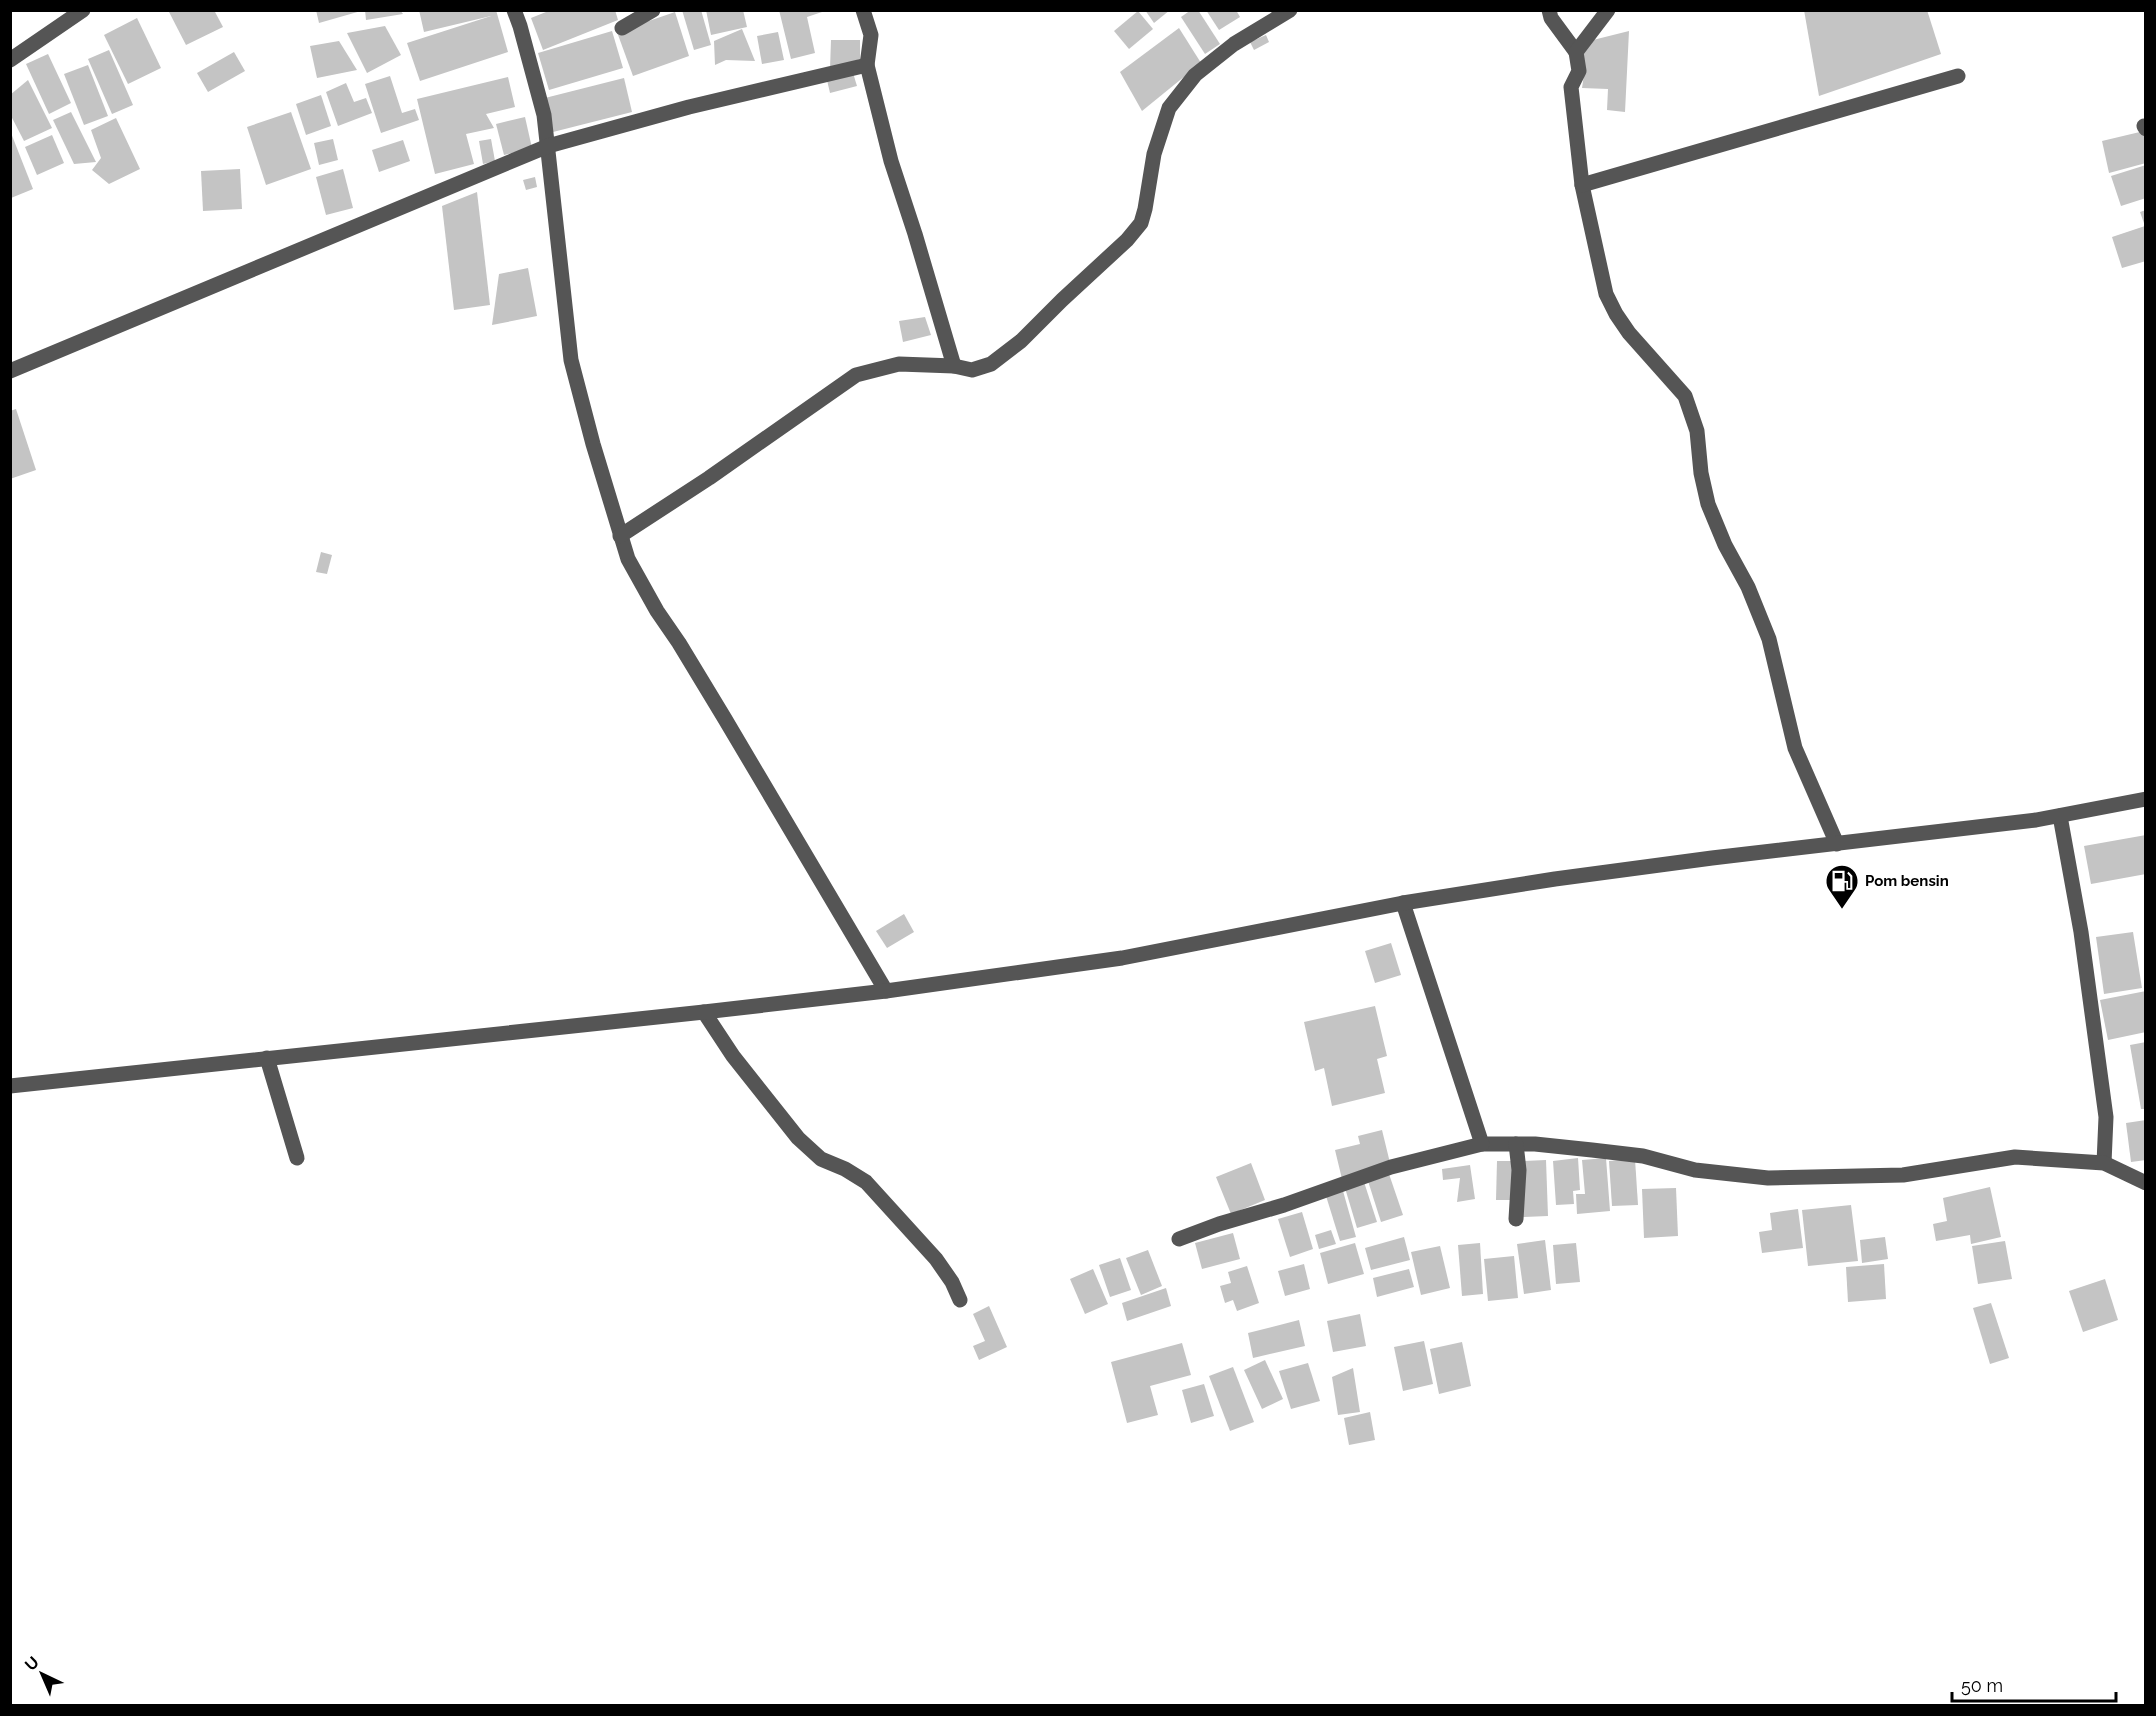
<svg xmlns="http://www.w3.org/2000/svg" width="2156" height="1716" font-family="Raleway,sans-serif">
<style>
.building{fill:#c4c4c4}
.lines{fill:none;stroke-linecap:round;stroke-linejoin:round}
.minor{stroke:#555;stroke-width:15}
.labels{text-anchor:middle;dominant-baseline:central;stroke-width:4.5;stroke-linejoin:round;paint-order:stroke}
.poi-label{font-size:15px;font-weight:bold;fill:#000;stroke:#fff;text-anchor:start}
</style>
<rect width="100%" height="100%" fill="#fff"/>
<g class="building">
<polygon points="168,10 214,10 223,27 186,45"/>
<polygon points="316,10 361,10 361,11 319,23"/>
<polygon points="365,10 400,10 403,14 366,20"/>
<polygon points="419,10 496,10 508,52 420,81 407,43 491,16 424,32"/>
<polygon points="551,10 615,10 618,20 543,50 531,18"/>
<polygon points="682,10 701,10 711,45 694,50"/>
<polygon points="706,10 743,10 747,27 711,35"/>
<polygon points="779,10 828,10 807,17 815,53 791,59"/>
<polygon points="1145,10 1170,10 1154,23"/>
<polygon points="1191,10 1198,10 1220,44 1205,54 1181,17"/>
<polygon points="1206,10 1236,10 1240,17 1219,30"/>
<polygon points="1804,10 1927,10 1941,54 1819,96"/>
<polygon points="1138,11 1153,29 1129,49 1114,31"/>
<polygon points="675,12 689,56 633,76 617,32"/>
<polygon points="137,18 161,68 128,84 104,35"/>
<polygon points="385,26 401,55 367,73 347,33"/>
<polygon points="1179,28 1201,63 1142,111 1120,72"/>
<polygon points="742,29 755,61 726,60 715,65 714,41"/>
<polygon points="612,31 623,68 549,90 538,53"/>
<polygon points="1629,31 1625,112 1607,110 1608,89 1582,88 1585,68 1582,50 1593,40"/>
<polygon points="778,32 784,60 762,64 757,36"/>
<polygon points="1266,35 1269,42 1254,50 1250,42"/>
<polygon points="831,40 860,40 860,59 830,69"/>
<polygon points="339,41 357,70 317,78 310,46"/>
<polygon points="109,50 133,105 112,114 88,59"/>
<polygon points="234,52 245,71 208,92 197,73"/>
<polygon points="48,54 71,103 49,114 26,64"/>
<polygon points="88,65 108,116 84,125 64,74"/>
<polygon points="853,73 857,86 830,93 827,80"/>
<polygon points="390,76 402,113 415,109 419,120 381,133 365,84"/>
<polygon points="508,77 515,107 486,114 494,128 466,134 474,164 435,174 417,99"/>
<polygon points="624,78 632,112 553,132 545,98"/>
<polygon points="28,80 52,128 24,141 10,114 10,95"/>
<polygon points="346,83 354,102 366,98 372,113 338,126 326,92"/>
<polygon points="321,95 331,126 306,135 296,104"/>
<polygon points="71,112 96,162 74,164 53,120"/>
<polygon points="291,112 311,169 266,185 247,127"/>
<polygon points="525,117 532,148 504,155 496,124"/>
<polygon points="116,118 140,169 109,184 92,170 101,158 91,130"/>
<polygon points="2144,131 2146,163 2109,173 2102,141"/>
<polygon points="11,133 33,189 11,198 10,196"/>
<polygon points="52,135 64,163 37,175 25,147"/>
<polygon points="333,139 338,160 319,165 314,143"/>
<polygon points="491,139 495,161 483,164 479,141"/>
<polygon points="403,140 410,161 379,172 372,150"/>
<polygon points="2146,165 2146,198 2121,206 2111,176"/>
<polygon points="240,169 242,209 203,211 201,171"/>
<polygon points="343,169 353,208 326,215 316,177"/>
<polygon points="535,177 537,187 526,190 523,180"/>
<polygon points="477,192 490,305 454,310 442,206"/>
<polygon points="2146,210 2146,261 2122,268 2112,237 2145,226 2140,212"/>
<polygon points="528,268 537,316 492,325 499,274"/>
<polygon points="925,317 931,335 903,342 899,321"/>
<polygon points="16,409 36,470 10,479 10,411"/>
<polygon points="321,552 332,555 327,574 316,572"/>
<polygon points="2146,835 2146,874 2091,884 2084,846"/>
<polygon points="904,914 914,932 887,948 876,931"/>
<polygon points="2133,932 2142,988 2104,994 2096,937"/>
<polygon points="1391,943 1401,975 1375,983 1365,951"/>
<polygon points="2146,991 2146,1032 2108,1040 2100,1000"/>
<polygon points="1375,1006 1387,1056 1377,1059 1385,1093 1332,1106 1324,1068 1315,1071 1304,1022"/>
<polygon points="2146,1042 2146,1109 2141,1109 2130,1045"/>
<polygon points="2146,1120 2146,1160 2131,1162 2126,1123"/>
<polygon points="1382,1130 1391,1167 1342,1179 1335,1150 1360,1144 1358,1136"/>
<polygon points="1578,1158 1580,1190 1573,1191 1574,1204 1556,1205 1553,1161"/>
<polygon points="1606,1158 1610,1211 1577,1214 1576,1194 1585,1194 1582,1160"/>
<polygon points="1635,1159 1638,1205 1612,1206 1609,1161"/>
<polygon points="1546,1160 1548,1216 1523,1217 1521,1161"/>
<polygon points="1497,1161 1517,1161 1516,1200 1496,1200"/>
<polygon points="1251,1163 1265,1200 1231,1214 1216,1177"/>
<polygon points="1470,1165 1475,1199 1457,1202 1460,1178 1443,1180 1442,1169"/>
<polygon points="1389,1174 1403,1215 1381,1222 1368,1181"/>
<polygon points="1364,1182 1377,1222 1357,1228 1345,1188"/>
<polygon points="1990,1187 2001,1237 1971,1244 1970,1235 1936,1241 1933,1224 1947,1221 1943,1198"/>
<polygon points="1676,1188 1678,1236 1644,1238 1642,1189"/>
<polygon points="1343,1191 1356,1237 1340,1241 1326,1196"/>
<polygon points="1851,1205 1858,1261 1808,1266 1802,1210"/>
<polygon points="1798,1209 1803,1248 1762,1253 1759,1232 1772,1230 1770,1213"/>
<polygon points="1302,1212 1313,1249 1290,1257 1278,1219"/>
<polygon points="1331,1230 1336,1244 1319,1249 1315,1235"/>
<polygon points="1233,1233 1240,1259 1202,1269 1195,1243"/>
<polygon points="1404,1237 1410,1260 1371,1270 1365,1248"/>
<polygon points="1885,1237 1888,1259 1862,1263 1860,1240"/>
<polygon points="1545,1240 1551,1290 1524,1294 1517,1244"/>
<polygon points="2005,1241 2012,1279 1978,1284 1972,1246"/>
<polygon points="1355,1243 1364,1274 1328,1284 1320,1253"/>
<polygon points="1480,1243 1483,1294 1462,1296 1458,1245"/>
<polygon points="1576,1243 1580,1282 1556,1284 1553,1245"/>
<polygon points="1440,1246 1450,1288 1421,1295 1411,1252"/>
<polygon points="1148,1250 1162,1286 1141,1295 1126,1258"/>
<polygon points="1514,1256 1518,1298 1488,1301 1484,1259"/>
<polygon points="1120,1258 1131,1290 1110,1297 1099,1265"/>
<polygon points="1304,1264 1310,1289 1285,1296 1278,1271"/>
<polygon points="1884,1264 1886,1299 1848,1302 1846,1267"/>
<polygon points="1247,1266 1259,1303 1237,1311 1233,1300 1225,1303 1220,1286 1231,1283 1228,1272"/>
<polygon points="1093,1269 1108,1304 1085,1314 1070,1279"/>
<polygon points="1409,1269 1414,1287 1377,1297 1373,1278"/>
<polygon points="2105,1279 2118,1320 2083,1332 2069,1291"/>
<polygon points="1166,1288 1171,1306 1127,1321 1122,1303"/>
<polygon points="1991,1303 2009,1358 1990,1364 1973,1308"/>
<polygon points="989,1306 1007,1347 979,1360 973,1346 985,1341 973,1314"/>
<polygon points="1360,1314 1366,1346 1333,1352 1327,1321"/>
<polygon points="1299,1320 1305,1346 1253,1358 1248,1333"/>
<polygon points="1424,1341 1433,1384 1403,1391 1394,1347"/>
<polygon points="1462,1342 1471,1386 1439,1394 1430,1349"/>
<polygon points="1182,1343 1191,1375 1150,1386 1158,1415 1127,1423 1111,1362"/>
<polygon points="1265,1360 1283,1399 1262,1409 1244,1370"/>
<polygon points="1308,1363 1320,1401 1291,1409 1279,1371"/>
<polygon points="1233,1367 1254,1422 1230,1431 1209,1376"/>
<polygon points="1353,1368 1360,1412 1338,1415 1332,1377"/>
<polygon points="1204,1384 1214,1416 1191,1423 1182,1390"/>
<polygon points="1370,1412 1375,1440 1349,1445 1344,1418"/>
</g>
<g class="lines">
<g class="minor">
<polyline points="514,10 520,26 544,115 571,360 593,444 628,559 657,611 679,643 725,719 886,991"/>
<polyline points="863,10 871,35 867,65"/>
<polyline points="1549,10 1551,18 1576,52"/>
<polyline points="1608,10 1576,52 1579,71 1571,87 1582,185 1606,294 1616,314 1629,333 1685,396 1697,431 1701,473 1708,504 1725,545 1748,587 1769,639 1795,748 1837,844"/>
<polyline points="622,28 653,10"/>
<polyline points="10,60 83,10"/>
<polyline points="2144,126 2146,129"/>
<polyline points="1582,185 1958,76"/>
<polyline points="10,371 548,146 689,107 867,65 891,161 915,234 954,366"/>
<polyline points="620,536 709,478 856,375 899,364 954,366 972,370 991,364 1021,341 1062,300 1127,240 1141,223 1145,209 1154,154 1169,108 1195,75 1234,44 1290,10"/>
<polyline points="2060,816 2081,932 2106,1117 2104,1163"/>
<polyline points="1403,903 1482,1144 1535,1144 1592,1150 1643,1156 1695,1170 1768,1178 1903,1175 2015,1157 2104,1163 2146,1183"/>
<polyline points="704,1012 733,1056 798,1138 821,1159 845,1169 866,1182 936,1259 952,1282 960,1300"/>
<polyline points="267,1058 297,1158"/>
<polyline points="10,1086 704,1012 886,991 1122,958 1403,903 1555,879 1712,858 2036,820 2146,799"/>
<polyline points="1516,1219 1519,1170 1516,1144"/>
<polyline points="1179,1239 1219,1224 1284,1205 1391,1167 1482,1144"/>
</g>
</g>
<defs>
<g id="fuel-pin" transform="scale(1.725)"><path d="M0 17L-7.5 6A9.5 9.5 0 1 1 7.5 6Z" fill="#000" stroke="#fff"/><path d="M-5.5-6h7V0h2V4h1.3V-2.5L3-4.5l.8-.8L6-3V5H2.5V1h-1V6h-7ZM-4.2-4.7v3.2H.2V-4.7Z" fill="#fff"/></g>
</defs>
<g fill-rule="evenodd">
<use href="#fuel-pin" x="1842" y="881"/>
</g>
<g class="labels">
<g class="poi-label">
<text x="1865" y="881">Pom bensin</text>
</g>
</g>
<rect width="2156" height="1716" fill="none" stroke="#000000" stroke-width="24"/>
<g transform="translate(42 1674) rotate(316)" stroke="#ffffff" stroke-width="4.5" paint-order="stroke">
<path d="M0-4.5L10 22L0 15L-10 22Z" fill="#000000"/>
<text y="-9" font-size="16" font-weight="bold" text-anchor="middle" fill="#000000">U</text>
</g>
<path d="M1952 1692v9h164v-9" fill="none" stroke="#000000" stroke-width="3"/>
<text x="1961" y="1692" font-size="18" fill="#000000" stroke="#ffffff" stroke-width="4.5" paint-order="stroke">50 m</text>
</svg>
